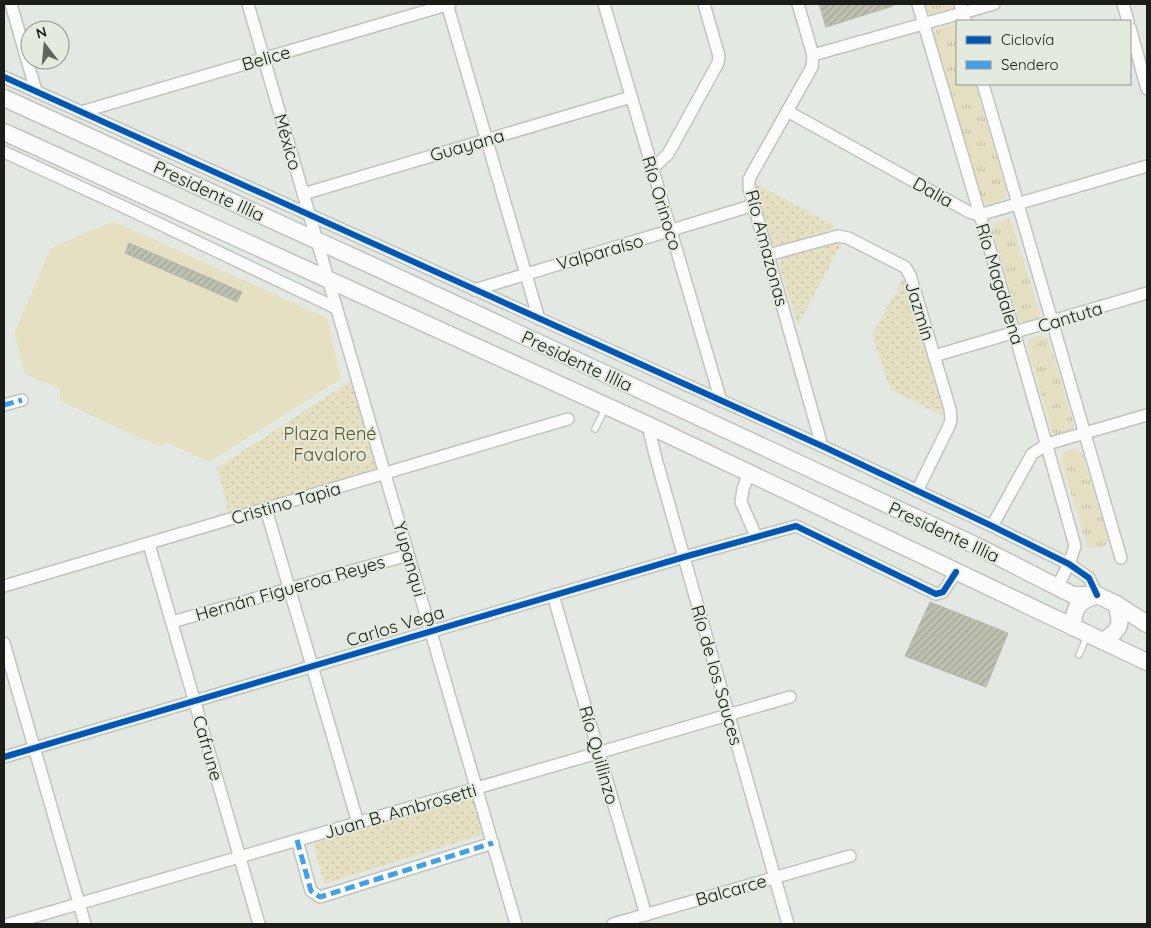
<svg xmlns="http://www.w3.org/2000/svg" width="1151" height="928" font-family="Quicksand,sans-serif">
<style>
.grass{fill:url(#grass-tufts)}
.park{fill:url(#park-dots)}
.garden{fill:#e6e0c3}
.building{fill:url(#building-hatch);stroke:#b4b6b0}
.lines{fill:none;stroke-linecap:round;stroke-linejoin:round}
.lane-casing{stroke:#c1c3bf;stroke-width:8}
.street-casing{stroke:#c1c3bf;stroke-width:14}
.secondary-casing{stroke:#c1c3bf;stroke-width:19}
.lane{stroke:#fbfcfb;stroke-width:5.5}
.street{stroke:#fbfcfb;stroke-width:11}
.secondary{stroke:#fbfcfb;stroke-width:16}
.quiet{stroke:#3da2ea;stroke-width:5;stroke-dasharray:10 5;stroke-linecap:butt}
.cycleway-casing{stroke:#e3ebdf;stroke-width:9}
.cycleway{stroke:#0057b8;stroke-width:6}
.labels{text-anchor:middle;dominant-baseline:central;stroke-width:4;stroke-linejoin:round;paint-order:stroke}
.street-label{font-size:18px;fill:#1b1d19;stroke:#e3ebdf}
.park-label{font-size:18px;fill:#64531e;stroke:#e3ebdf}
</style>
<defs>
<pattern id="grass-tufts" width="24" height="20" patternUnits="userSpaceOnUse" patternTransform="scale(1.25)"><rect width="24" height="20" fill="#e6e0c3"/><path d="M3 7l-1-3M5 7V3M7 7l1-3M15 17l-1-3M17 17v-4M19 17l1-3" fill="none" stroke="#c5c0a7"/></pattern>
<pattern id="park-dots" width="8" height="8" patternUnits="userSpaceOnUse" patternTransform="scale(1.25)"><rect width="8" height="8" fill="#e6e0c3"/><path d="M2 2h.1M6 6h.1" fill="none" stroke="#c5c0a7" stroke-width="1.8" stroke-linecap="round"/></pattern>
<pattern id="building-hatch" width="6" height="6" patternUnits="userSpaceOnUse" patternTransform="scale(1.25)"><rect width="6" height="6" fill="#bec1b0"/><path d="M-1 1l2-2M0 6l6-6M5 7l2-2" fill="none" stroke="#a3a597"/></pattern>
</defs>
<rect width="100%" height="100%" fill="#e4e8e2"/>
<g class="grass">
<polygon points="925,4 952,4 953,7 950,11 932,16 928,12"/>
<polygon points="954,25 957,27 957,84 975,84 1007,193 1005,199 986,204 982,202 934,36 937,29"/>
<polygon points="1009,219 1012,223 1040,313 1038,319 1023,323 1019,320 992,230 994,223"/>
<polygon points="1042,335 1048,339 1074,425 1072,431 1057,435 1052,432 1027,346 1029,338"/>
<polygon points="1076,448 1082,453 1108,539 1106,545 1091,549 1087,546 1061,460 1063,452"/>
</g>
<g class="park">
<polygon points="756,184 766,189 835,226 832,229 779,246 775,246 772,242 756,192"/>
<polygon points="834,240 842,243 798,325 780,268 780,260 783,256"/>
<polygon points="904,277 909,288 942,407 942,416 890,389 872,335"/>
<polygon points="355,380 380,472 229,515 217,468 349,382"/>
<polygon points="472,797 484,834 324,884 313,843"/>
</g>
<polygon class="garden" points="113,221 327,318 341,379 209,462 166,442 160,447 60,401 60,389 25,374 14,333 51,248"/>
<g class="building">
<polygon points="819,4 893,4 893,6 826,27"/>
<polygon points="129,243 242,292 237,302 125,253"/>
<polygon points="930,602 1008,633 986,687 905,656"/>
</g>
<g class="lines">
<g class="lane-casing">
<g id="lane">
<polyline points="595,429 606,407"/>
<polyline points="1079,655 1087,636"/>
</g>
</g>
<g class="street-casing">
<g id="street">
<polyline points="11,4 36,91"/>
<polyline points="248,4 516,924"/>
<polyline points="447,4 539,319"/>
<polyline points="604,4 721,401"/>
<polyline points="798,4 813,55 812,67 749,179 749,188 822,446"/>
<path d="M918,4C971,185 1025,365 1075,546L1069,564L1057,587"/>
<polyline points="960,4 965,21"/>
<polyline points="1123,4 1128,21"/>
<polyline points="1130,28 1147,89"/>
<polyline points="813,55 994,4"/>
<polyline points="4,77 822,446 992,526 1069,564 1089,578 1097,595"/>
<polyline points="983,84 1121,558"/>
<polyline points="787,111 969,212 979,215 1147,166"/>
<polyline points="81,112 450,4"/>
<polyline points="4,152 124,207 336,308"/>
<polyline points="652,169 668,154 718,63 719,56 704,4"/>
<polyline points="303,194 631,97"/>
<polyline points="768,255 838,236 848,238 905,267 910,275 950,409 951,420 949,426 917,491"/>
<polyline points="474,290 754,205"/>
<polyline points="934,356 1147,293"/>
<polyline points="4,405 22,400"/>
<polyline points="648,425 655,455 788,924"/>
<polyline points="749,473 743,489 741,502 756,536"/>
<polyline points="266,509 358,823"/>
<polyline points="992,526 1032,454 1047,444 1147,415"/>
<polyline points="149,544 259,924"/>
<polyline points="4,586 568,419"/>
<polyline points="553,595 646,915"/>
<polyline points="172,622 408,555"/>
<polyline points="4,643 85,924"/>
<polyline points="4,757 684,557 796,526 936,594 943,592 956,572"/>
<polyline points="297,840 311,891 320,897 493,843"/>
<polyline points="9,924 790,697"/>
<polyline points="613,924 850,856"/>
</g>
</g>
<g class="secondary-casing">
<g id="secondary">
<polyline points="4,98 373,266 979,547 1073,595 1097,595 1116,604 1147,624"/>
<polyline points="4,132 648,425 1147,662"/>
<path d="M1072,627C1075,608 1076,602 1095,596"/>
<path d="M1103,641C1122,629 1122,624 1116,604"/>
</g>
</g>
<use href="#lane" class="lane"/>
<use href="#street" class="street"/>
<use href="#secondary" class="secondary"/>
<g class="quiet">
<polyline points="4,405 22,400"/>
<polyline points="297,840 311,891 320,897 493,843"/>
</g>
<g class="cycleway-casing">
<g id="cycleway">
<polyline points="4,77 822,446 992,526 1069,564 1089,578 1097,595"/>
<polyline points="4,757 684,557 796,526 936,594 943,592 956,572"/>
</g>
</g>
<use href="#cycleway" class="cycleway"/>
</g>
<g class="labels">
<g class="street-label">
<text transform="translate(266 58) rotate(-16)">Belice</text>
<text transform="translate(288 142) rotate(74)">México</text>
<text transform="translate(467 145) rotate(-16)">Guayana</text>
<text transform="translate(209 191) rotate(25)">Presidente Illia</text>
<text transform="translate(933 192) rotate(29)">Dalia</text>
<text transform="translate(662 203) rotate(73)">Río Orinoco</text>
<text transform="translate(767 248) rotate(75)">Río Amazonas</text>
<text transform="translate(600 252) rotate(-16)">Valparaíso</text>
<text transform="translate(1000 284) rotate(73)">Río Magdalena</text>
<text transform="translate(920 311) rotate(73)">Jazmín</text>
<text transform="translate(1070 317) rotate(-17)">Cantuta</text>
<text transform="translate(577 361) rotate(25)">Presidente Illia</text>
<text transform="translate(286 503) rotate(-16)">Cristino Tapia</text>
<text transform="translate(944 532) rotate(25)">Presidente Illia</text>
<text transform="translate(410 559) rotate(74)">Yupanqui</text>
<text transform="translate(290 588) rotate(-16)">Hernán Figueroa Reyes</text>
<text transform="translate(395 626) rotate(-17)">Carlos Vega</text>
<text transform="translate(717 675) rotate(74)">Río de los Sauces</text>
<text transform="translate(208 748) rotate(74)">Cafrune</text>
<text transform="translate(599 755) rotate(74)">Río Quillinzo</text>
<text transform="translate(400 811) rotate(-16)">Juan B. Ambrosetti</text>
<text transform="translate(731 890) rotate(-16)">Balcarce</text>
</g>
<g class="park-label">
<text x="330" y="433">Plaza René<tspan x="330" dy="21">Favaloro</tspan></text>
</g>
</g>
<rect width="1151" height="928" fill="none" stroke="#1b1d19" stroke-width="10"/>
<rect x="956" y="20" width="175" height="65" fill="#e3ebdf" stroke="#939990"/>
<rect x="966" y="36" width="25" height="8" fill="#0057b8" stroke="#939990"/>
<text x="1001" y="45" font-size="15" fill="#1b1d19">Ciclovía</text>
<rect x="966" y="61" width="25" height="8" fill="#3da2ea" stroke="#939990"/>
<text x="1001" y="70" font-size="15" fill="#1b1d19">Sendero</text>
<g transform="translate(45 45) rotate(344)"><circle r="24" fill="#e3ebdf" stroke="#939990"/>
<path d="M0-4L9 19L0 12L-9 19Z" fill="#61645f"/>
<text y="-8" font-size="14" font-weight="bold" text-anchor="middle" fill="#1b1d19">N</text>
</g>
</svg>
